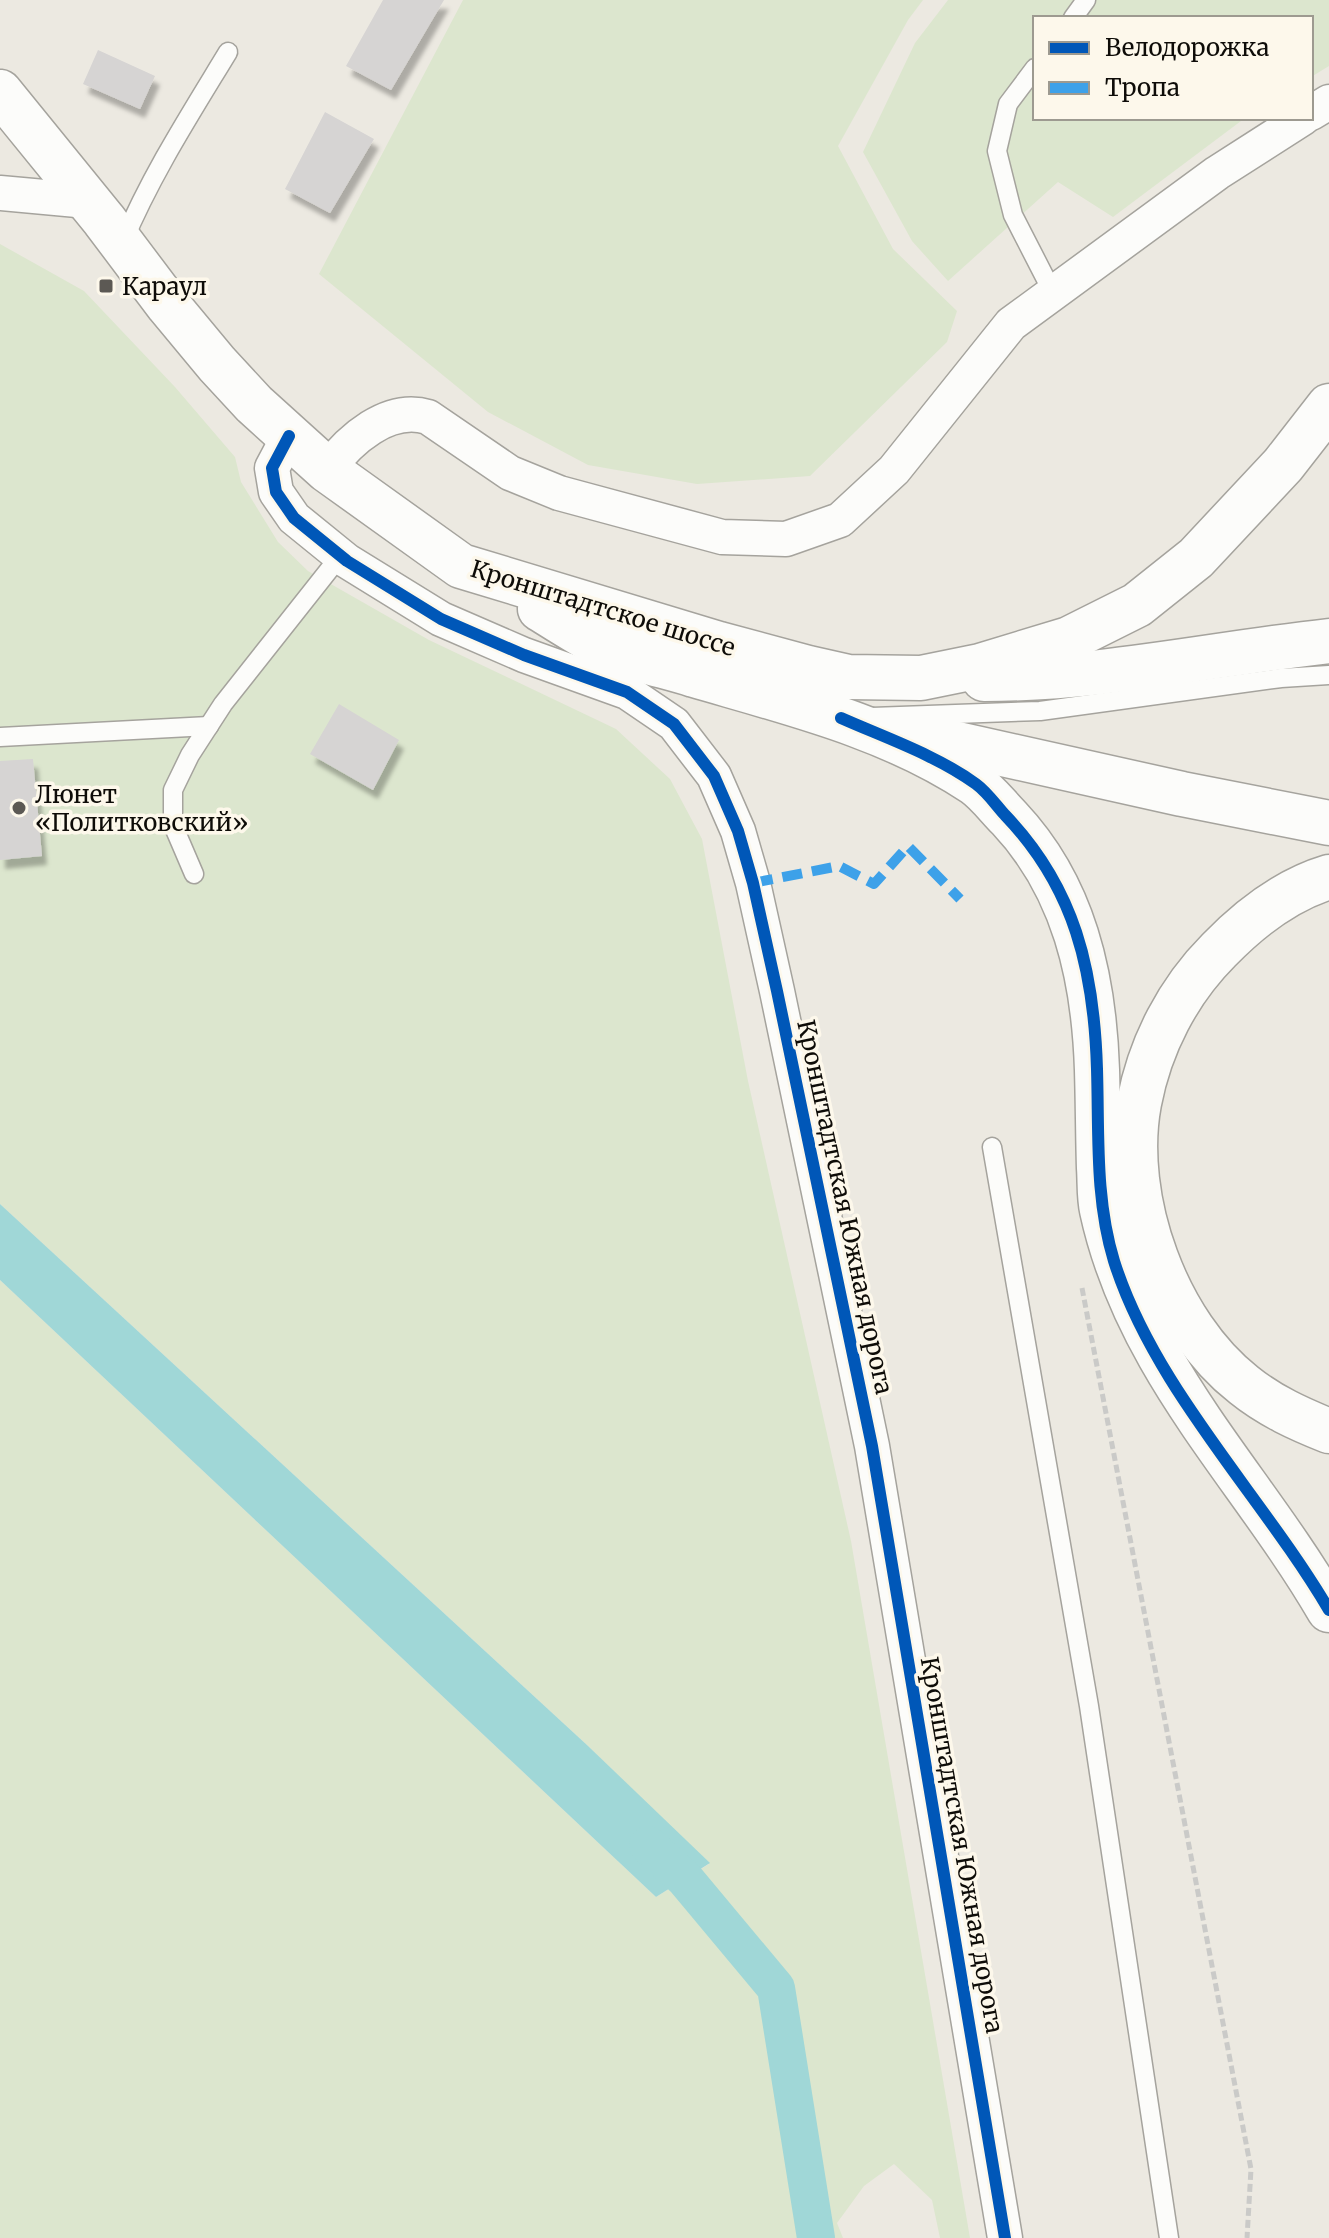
<svg xmlns="http://www.w3.org/2000/svg" width="1329" height="2238" font-family="Merriweather,serif">
<style>
.green{fill:#dce6ce}
.water{fill:#a0d7d7}
.lines{fill:none;stroke-linecap:round;stroke-linejoin:round}
.canal{stroke:#a0d7d7;stroke-width:38}
.building{fill:#d6d4d3;filter:url(#shadow)}
.lane-casing{stroke:#a5a39d;stroke-width:21}
.street-casing{stroke:#a5a39d;stroke-width:37}
.secondary-casing{stroke:#a5a39d;stroke-width:47}
.path{stroke:#cacac8;stroke-width:5;stroke-dasharray:8 4;stroke-linecap:butt}
.lane{stroke:#fcfcfa;stroke-width:18}
.street{stroke:#fcfcfa;stroke-width:34}
.secondary{stroke:#fcfcfa;stroke-width:44}
.quiet{stroke:#3da1e9;stroke-width:10;stroke-dasharray:20 10;stroke-linecap:butt}
.cycleway-casing{stroke:#fdf8eb;stroke-width:17}
.cycleway{stroke:#0057b8;stroke-width:12}
.poi-dot{fill:#5c5954;stroke:#fdf8eb;stroke-width:3}
.labels{text-anchor:middle;dominant-baseline:central;stroke-width:7;stroke-linejoin:round;paint-order:stroke}
.poi-label{font-size:24px;fill:#0e0c08;stroke:#fdf8eb;text-anchor:start}
.street-label{font-size:24px;fill:#0e0c08;stroke:#fdf8eb}
</style>
<defs>
<filter id="shadow"><feDropShadow dx="5" dy="9" stdDeviation="2" flood-color="#0004"/></filter>
</defs>
<rect width="100%" height="100%" fill="#ece9e1"/>
<g class="green">
<polygon points="463,0 923,0 908,20 838,146 893,249 957,311 947,342 810,476 697,484 588,465 488,412 319,274"/>
<polygon points="948,0 1329,0 1329,66 1311,77 1311,18 1035,18 1035,118 1245,118 1113,217 1058,182 948,281 912,241 863,152 915,43"/>
<polygon points="0,244 84,291 175,387 235,457 241,482 278,542 308,571 429,640 616,729 670,779 702,839 748,1081 851,1541 970,2238 940,2238 932,2200 894,2164 864,2186 837,2223 843,2238 0,2238 0,1280 656,1897 709,1864 587,1745 0,1204"/>
</g>
<polygon class="water" points="0,1204 587,1745 710,1863 656,1897 0,1280"/>
<g class="lines">
<polyline class="canal" points="648,1845 685,1879 776,1988 816,2238"/>
</g>
<g class="building">
<polygon points="383,0 444,0 391,90 346,66"/>
<polygon points="98,50 155,76 140,109 83,84"/>
<polygon points="325,112 374,139 330,213 285,189"/>
<polygon points="339,704 399,740 373,790 310,754"/>
<polygon points="33,759 42,856 0,860 0,761"/>
</g>
<g class="lines">
<g class="lane-casing">
<g id="lane">
<polyline points="1073,18 1086,0"/>
<polyline points="1035,68 1008,104 997,151 1013,215 1053,293"/>
<path d="M123,242C151,175 191,113 228,52"/>
<polyline points="872,717 1040,711 1281,678 1329,675"/>
<polyline points="0,737 209,726"/>
<polyline points="194,874 173,825 173,790 190,755 223,704 340,556"/>
<polyline points="992,1147 1089,1706 1169,2238"/>
</g>
</g>
<g class="street-casing">
<g id="street">
<polyline points="1311,113 1329,102"/>
<polyline points="0,193 88,201"/>
<polyline points="289,436 272,468 276,492 294,518 347,561 441,619 524,655 627,692 674,724 714,776 738,831 753,883 777,991 872,1446 1005,2238"/>
<path d="M327,470C349,440 388,405 428,417L510,473L559,493L722,537L786,539L840,520L894,470L1011,324L1217,173L1303,118"/>
</g>
</g>
<g class="secondary-casing">
<g id="secondary">
<polyline points="0,92 104,220 168,305 217,364 254,404 327,470 461,566 719,644 808,668 848,677 921,678 980,666 1069,639 1137,605 1196,558 1283,465 1329,406"/>
<path d="M540,609C565,624 592,643 620,653C644,662 669,667 694,675C790,703 890,727 974,783C987,792 998,807 1009,818C1074,887 1094,977 1097,1070C1098,1103 1098,1135 1099,1168C1100,1182 1099,1197 1102,1210C1137,1370 1250,1474 1329,1610"/>
<path d="M984,679C1102,679 1212,654 1329,641"/>
<polyline points="917,735 1182,794 1329,823"/>
<path d="M1329,877C1286,890 1250,918 1219,950C1178,991 1150,1045 1139,1103C1121,1199 1167,1325 1244,1385C1270,1406 1299,1419 1329,1431"/>
</g>
</g>
<polyline class="path" points="1082,1288 1251,2169 1247,2238"/>
<use href="#lane" class="lane"/>
<use href="#street" class="street"/>
<use href="#secondary" class="secondary"/>
<polyline class="quiet" points="753,883 839,866 874,884 908,846 960,899"/>
<g class="cycleway-casing">
<g id="cycleway">
<polyline points="289,436 272,468 276,492 294,518 347,561 441,619 524,655 627,692 674,724 714,776 738,831 753,883 777,991 872,1446 1005,2238"/>
<path d="M841,718C886,738 936,755 976,784C987,792 996,805 1005,815C1075,888 1094,970 1097,1069C1099,1134 1095,1199 1114,1261C1154,1388 1262,1496 1329,1610"/>
</g>
</g>
<use href="#cycleway" class="cycleway"/>
</g>
<g class="poi-dot">
<rect x="98" y="278" width="16" height="16" rx="4"/>
<circle cx="19" cy="808" r="8"/>
</g>
<g class="labels">
<g class="poi-label">
<text x="122" y="286">Караул</text>
<text x="35" y="794">Люнет<tspan x="35" dy="28">«Политковский»</tspan></text>
</g>
<g class="street-label">
<text transform="translate(603 608) rotate(17)">Кронштадтское шоссе</text>
<text transform="translate(845 1207) rotate(78)">Кронштадтская Южная дорога</text>
<text transform="translate(962 1845) rotate(80)">Кронштадтская Южная дорога</text>
</g>
</g>
<rect x="1033" y="16" width="280" height="104" fill="#fdf8eb" stroke="#9d9a90" stroke-width="2"/>
<rect x="1049" y="42" width="40" height="12" fill="#0057b8" stroke="#9d9a90" stroke-width="2"/>
<text x="1105" y="56" font-size="24" fill="#0e0c08">Велодорожка</text>
<rect x="1049" y="82" width="40" height="12" fill="#3da1e9" stroke="#9d9a90" stroke-width="2"/>
<text x="1105" y="96" font-size="24" fill="#0e0c08">Тропа</text>
</svg>
